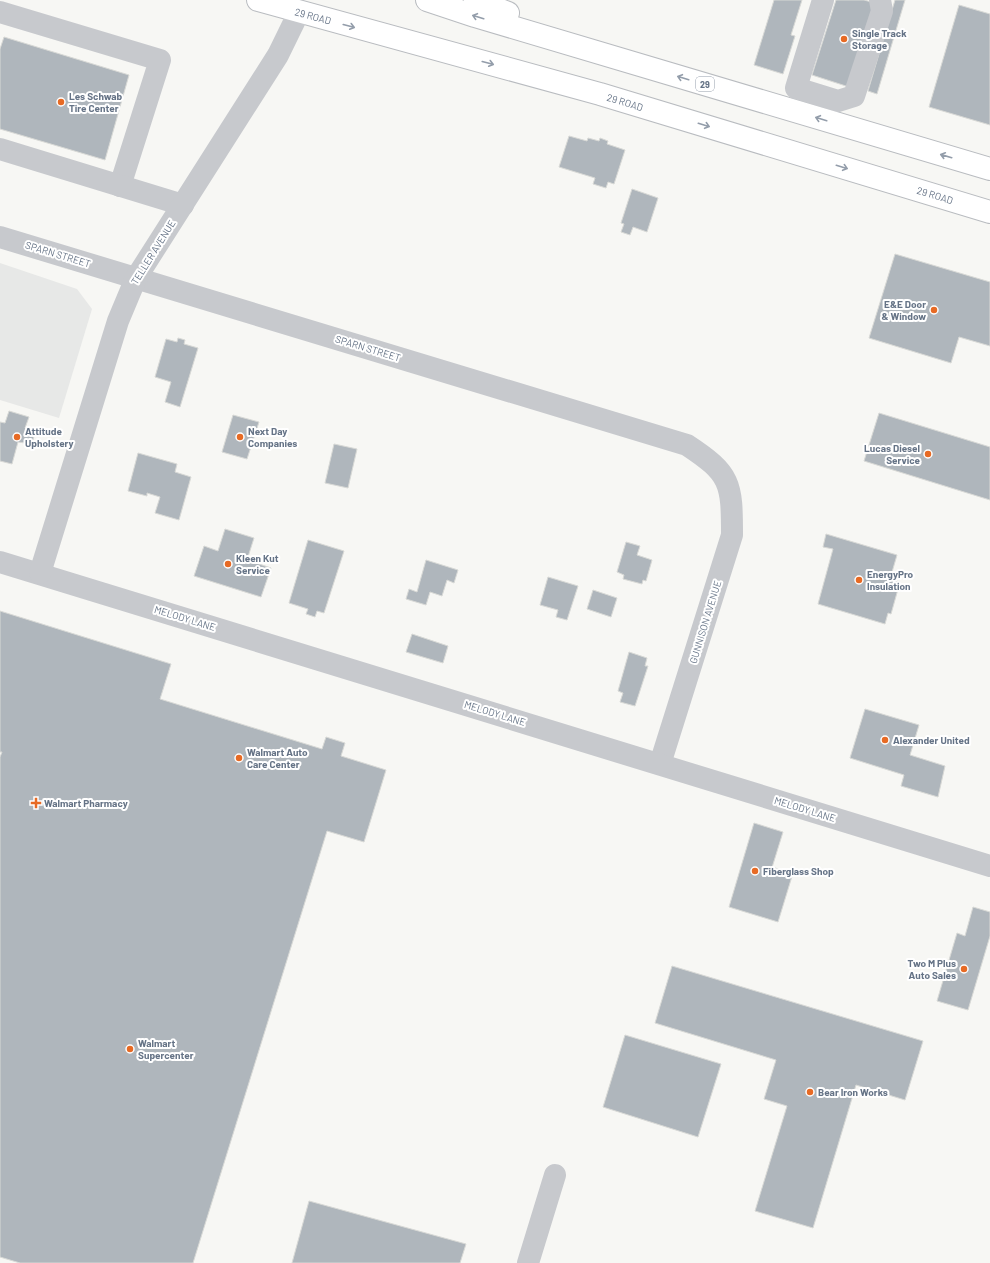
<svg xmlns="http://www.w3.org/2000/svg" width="990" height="1263" font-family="Barlow,sans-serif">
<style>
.built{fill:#e7e8e7}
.building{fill:#afb6bc;stroke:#d8d9d6}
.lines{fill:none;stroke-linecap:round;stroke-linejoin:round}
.major-casing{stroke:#b9bcc0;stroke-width:24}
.minor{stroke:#c7c9cd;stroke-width:22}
.major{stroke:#fff;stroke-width:22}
.oneway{stroke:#939daa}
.poi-dot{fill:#e76a24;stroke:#fff;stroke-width:1.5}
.labels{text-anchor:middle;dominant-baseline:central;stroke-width:4;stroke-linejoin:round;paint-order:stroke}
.shield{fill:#fff;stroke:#939daa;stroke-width:1}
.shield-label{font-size:9px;font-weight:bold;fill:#657386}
.street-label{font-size:10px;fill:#657386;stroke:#fff}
.poi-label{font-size:10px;font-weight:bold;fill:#657386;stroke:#fff;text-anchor:start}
</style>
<rect width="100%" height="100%" fill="#f7f7f4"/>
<polygon class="built" points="0,263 77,289 92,309 59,418 0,400"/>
<g class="building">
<polygon points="774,0 802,0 791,35 795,36 783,74 754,65"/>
<polygon points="836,0 864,0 875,3 849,87 812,75"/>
<polygon points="895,0 905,0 877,94 868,91"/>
<polygon points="959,5 990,14 990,125 929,107"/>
<polygon points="4,37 129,75 105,160 0,129 0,49"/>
<polygon points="569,136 587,141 588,138 599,141 600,138 608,141 607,144 625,150 614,184 608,182 606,188 593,184 595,178 559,167"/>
<polygon points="632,189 658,198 647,232 633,227 630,235 621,232 624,224 621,223"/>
<polygon points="895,254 990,282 990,346 959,337 951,363 869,338"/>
<polygon points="178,338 185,340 184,344 198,348 180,407 165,402 171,382 155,377 166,339 177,342"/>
<polygon points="9,411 29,417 25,428 35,433 32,443 26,441 25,443 18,442 12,464 0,461 0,422 5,423"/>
<polygon points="879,413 990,447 990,500 864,461"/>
<polygon points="233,415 259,422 247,459 222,452"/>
<polygon points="334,444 357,449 348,488 325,483"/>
<polygon points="138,453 177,464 175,472 191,477 179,520 155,513 160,497 147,493 147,496 128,491"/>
<polygon points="225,529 254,538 247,560 271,568 261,597 194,576 204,546 218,551"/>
<polygon points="826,534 897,555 890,579 900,582 891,614 888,613 885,624 818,604 833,549 823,547"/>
<polygon points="308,540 344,551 324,613 317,611 315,617 306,614 308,609 289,603"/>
<polygon points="626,542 640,546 637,555 652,560 646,581 643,580 642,584 623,579 624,575 617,572"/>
<polygon points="426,560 458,570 454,583 447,580 442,596 430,592 426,605 406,599 409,589 417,592"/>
<polygon points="548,577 578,586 567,620 556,617 558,610 540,605"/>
<polygon points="593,590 617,598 611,617 587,609"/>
<polygon points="0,611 171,664 160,699 322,749 326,737 345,743 341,756 386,770 364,842 327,831 193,1263 20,1263 0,1257 0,757 2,752 0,752"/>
<polygon points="412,634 448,646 443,663 406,652"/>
<polygon points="629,652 647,658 645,666 648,666 635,706 620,702 623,693 618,691"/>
<polygon points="865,709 919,725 910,755 945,766 938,797 901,786 904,775 850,758"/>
<polygon points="754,823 783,832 770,874 772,875 775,868 793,873 778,922 729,907"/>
<polygon points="973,907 990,912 990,936 968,1010 937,1001 957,933 965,936"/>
<polygon points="672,966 923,1041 905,1100 856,1085 813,1228 755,1211 787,1106 764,1099 776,1060 655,1023"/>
<polygon points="625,1035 721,1064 698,1137 603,1107"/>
<polygon points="309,1201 466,1244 460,1263 292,1263"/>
</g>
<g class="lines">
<g class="major-casing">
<g id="major">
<polyline points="258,0 600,94 990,212"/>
<polyline points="427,0 475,16 990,169"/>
<polyline points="475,0 508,13"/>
</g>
</g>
<g class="minor">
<polyline points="823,0 796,88 838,101 854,96 882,11 880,0"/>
<polyline points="0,12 160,60 120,186"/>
<polyline points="0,149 183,205"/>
<path d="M0,237L687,445C731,474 732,483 732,535L660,764"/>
<polyline points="0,562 990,866"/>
<polyline points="40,573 118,321 136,278 278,55 299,12"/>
<polyline points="528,1263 555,1175"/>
</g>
<use href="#major" class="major"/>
</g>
<defs><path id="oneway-shaft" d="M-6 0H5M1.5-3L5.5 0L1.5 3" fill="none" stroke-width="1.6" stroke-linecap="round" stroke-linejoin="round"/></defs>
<g class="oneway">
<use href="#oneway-shaft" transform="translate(478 17) rotate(-163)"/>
<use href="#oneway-shaft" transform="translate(349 26) rotate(15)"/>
<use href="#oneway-shaft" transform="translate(488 63) rotate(15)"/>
<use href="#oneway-shaft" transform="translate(683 78) rotate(-163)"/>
<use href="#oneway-shaft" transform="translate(821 119) rotate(-163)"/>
<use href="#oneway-shaft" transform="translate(704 125) rotate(17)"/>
<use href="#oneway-shaft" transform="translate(946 156) rotate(-164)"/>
<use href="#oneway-shaft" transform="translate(842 167) rotate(17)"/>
</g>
<g class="poi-dot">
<circle cx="844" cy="39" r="4"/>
<circle cx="61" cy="102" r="4"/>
<circle cx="934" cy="310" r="4"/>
<circle cx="17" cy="437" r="4"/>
<circle cx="240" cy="437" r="4"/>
<circle cx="928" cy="454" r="4"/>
<circle cx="228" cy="564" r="4"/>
<circle cx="859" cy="580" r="4"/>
<circle cx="885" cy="740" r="4"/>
<circle cx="239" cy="758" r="4"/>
<path d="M34 797h4v4h4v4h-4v4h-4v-4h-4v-4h4z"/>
<circle cx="755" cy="871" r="4"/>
<circle cx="964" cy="969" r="4"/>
<circle cx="130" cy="1049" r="4"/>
<circle cx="810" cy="1092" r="4"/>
</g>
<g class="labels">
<rect class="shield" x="696" y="77" width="18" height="14" rx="3"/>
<g class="shield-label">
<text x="705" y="84">29</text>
</g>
<g class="street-label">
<text transform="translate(313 16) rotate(15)">29 ROAD</text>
<text transform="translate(625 102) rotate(17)">29 ROAD</text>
<text transform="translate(935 195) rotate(17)">29 ROAD</text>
<text transform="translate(153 252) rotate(-58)">TELLER AVENUE</text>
<text transform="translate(58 254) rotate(17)">SPARN STREET</text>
<text transform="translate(368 348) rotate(17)">SPARN STREET</text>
<text transform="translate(185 618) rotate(17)">MELODY LANE</text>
<text transform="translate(705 622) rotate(-73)">GUNNISON AVENUE</text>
<text transform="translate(495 713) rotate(17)">MELODY LANE</text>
<text transform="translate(805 809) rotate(17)">MELODY LANE</text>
</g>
<g class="poi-label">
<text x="852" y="33">Single Track<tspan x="852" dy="12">Storage</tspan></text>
<text x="69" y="96">Les Schwab<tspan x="69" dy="12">Tire Center</tspan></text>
<text x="926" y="304" text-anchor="end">E&amp;E Door<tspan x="926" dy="12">&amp; Window</tspan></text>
<text x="25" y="431">Attitude<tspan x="25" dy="12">Upholstery</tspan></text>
<text x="248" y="431">Next Day<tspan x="248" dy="12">Companies</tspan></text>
<text x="920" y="448" text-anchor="end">Lucas Diesel<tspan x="920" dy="12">Service</tspan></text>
<text x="236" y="558">Kleen Kut<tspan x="236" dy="12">Service</tspan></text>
<text x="867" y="574">EnergyPro<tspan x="867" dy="12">Insulation</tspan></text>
<text x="893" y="740">Alexander United</text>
<text x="247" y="752">Walmart Auto<tspan x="247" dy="12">Care Center</tspan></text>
<text x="44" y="803">Walmart Pharmacy</text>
<text x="763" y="871">Fiberglass Shop</text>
<text x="956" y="963" text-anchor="end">Two M Plus<tspan x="956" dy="12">Auto Sales</tspan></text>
<text x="138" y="1043">Walmart<tspan x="138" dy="12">Supercenter</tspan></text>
<text x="818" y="1092">Bear Iron Works</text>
</g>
</g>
</svg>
